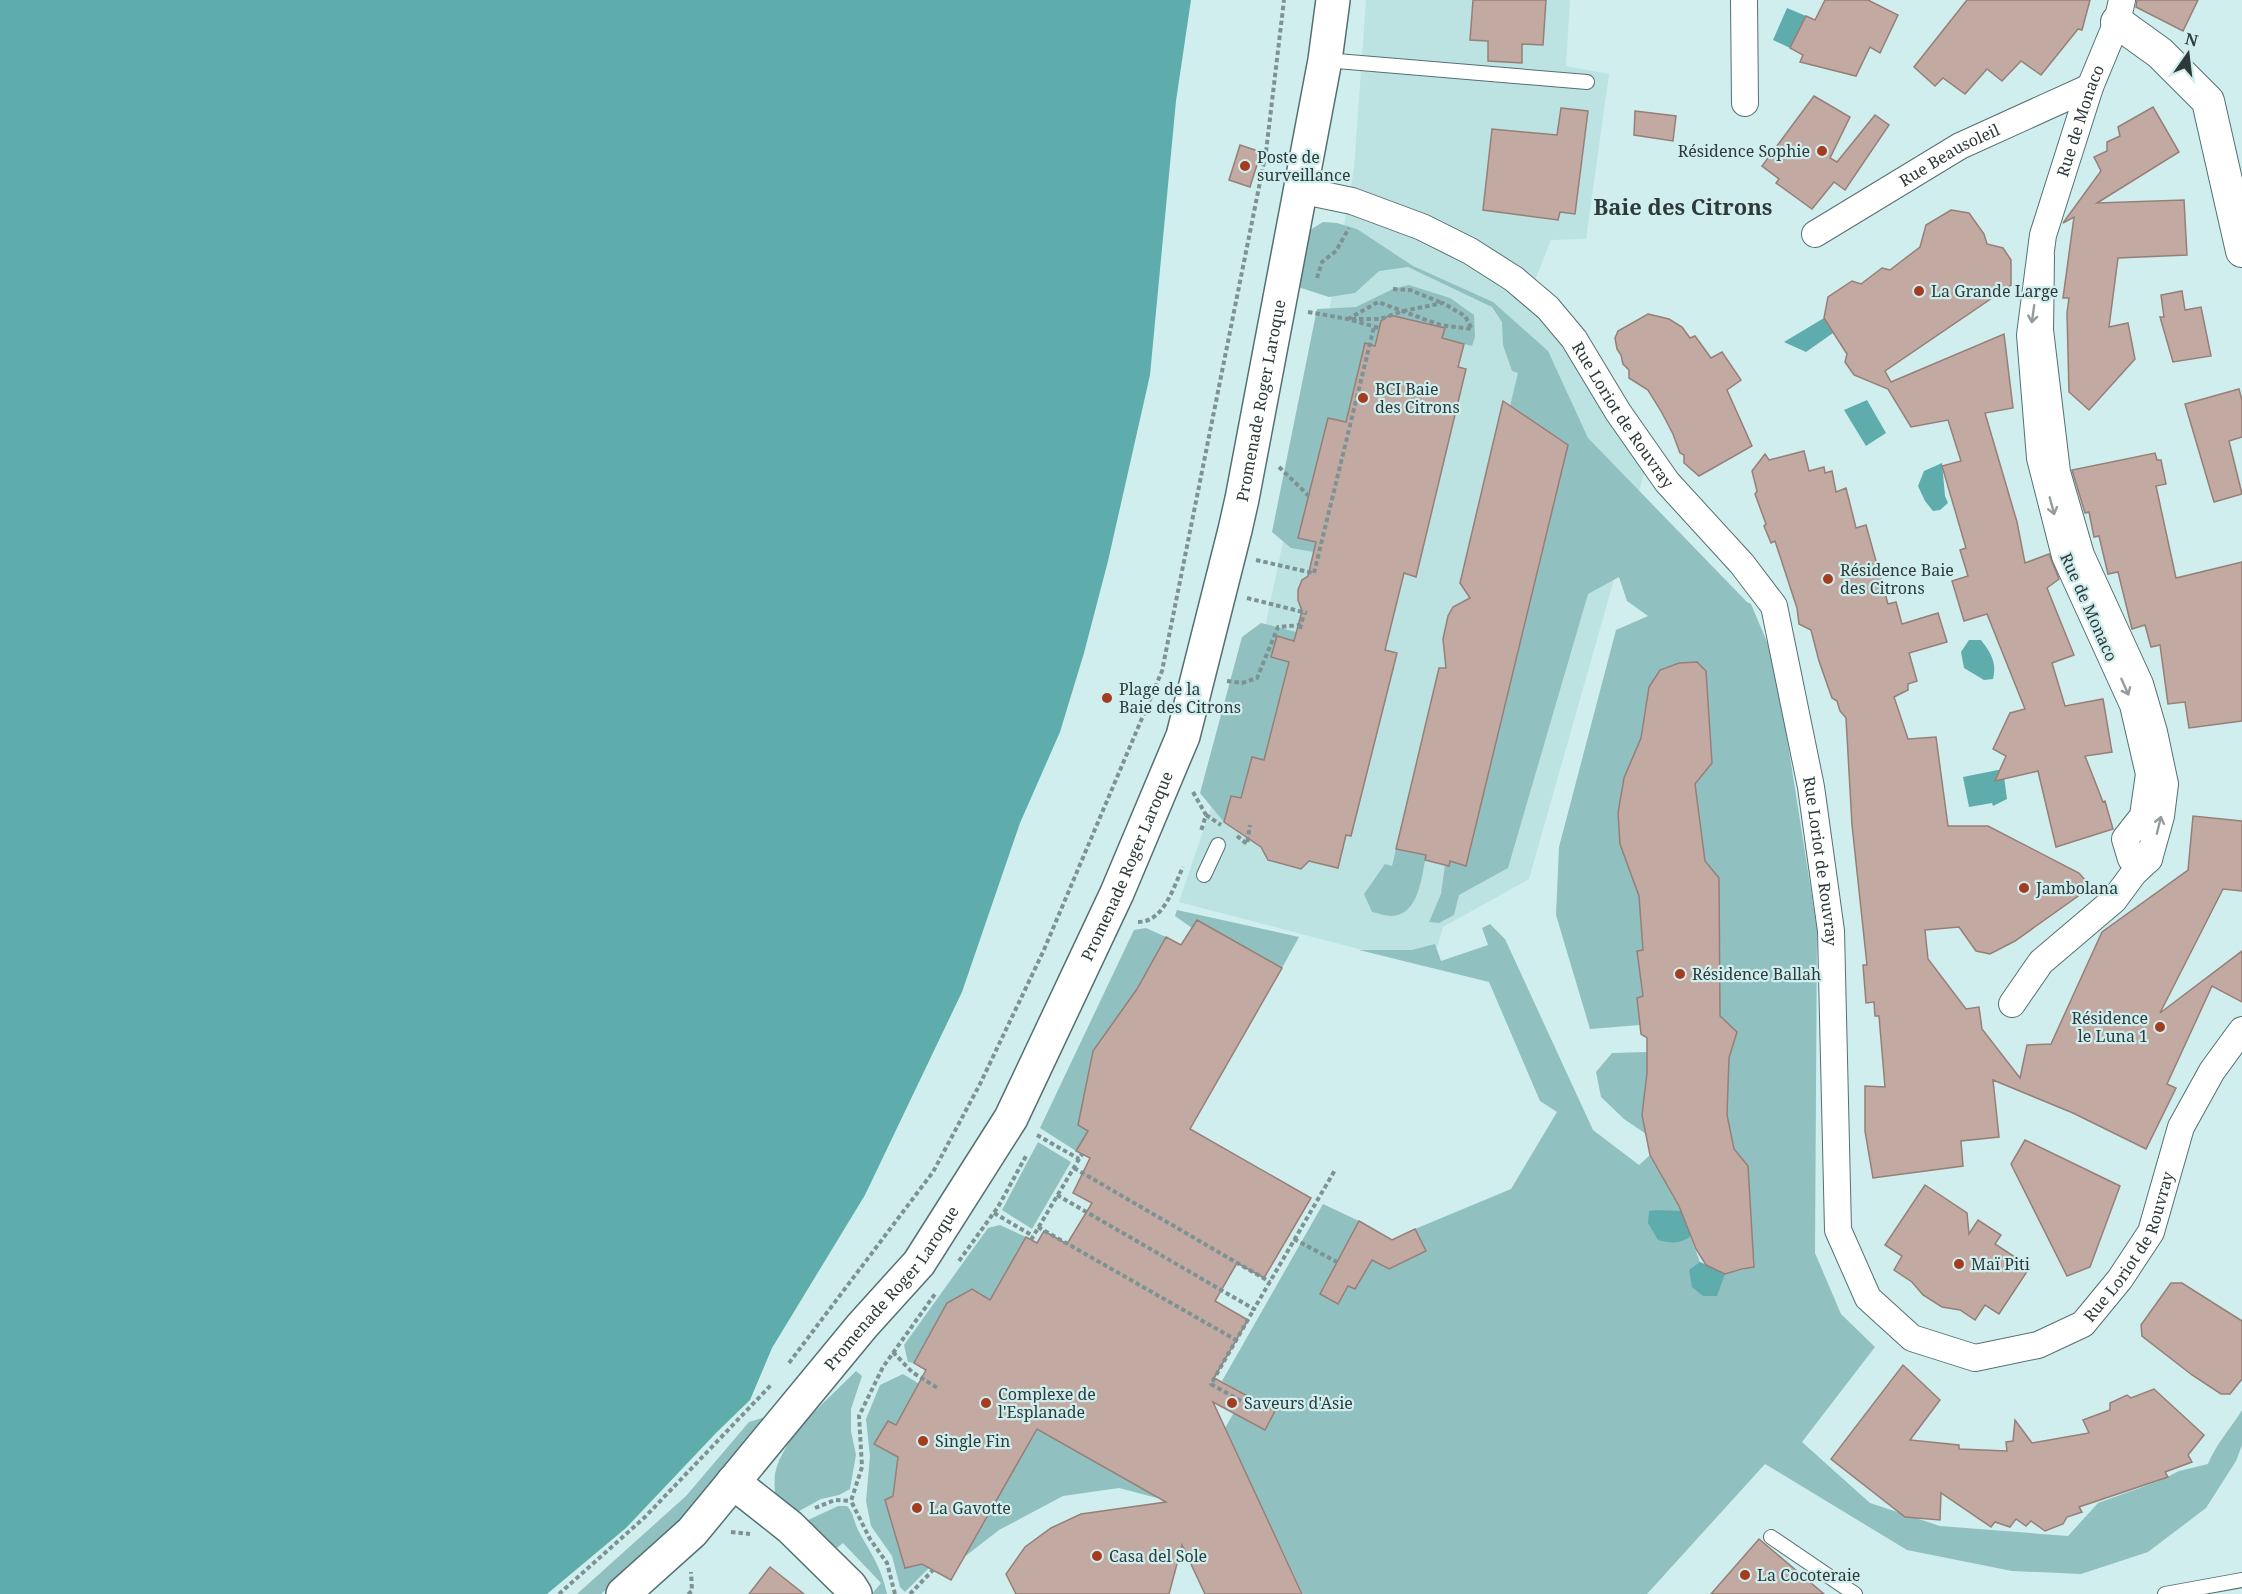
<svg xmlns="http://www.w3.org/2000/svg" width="2242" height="1594" font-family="'Noto Serif',serif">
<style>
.built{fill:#bce2e2}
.green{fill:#91c0c1}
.water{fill:#5facad}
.building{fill:#c2aaa3;stroke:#967f78;stroke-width:1.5}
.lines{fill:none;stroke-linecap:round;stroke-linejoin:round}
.service-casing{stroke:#567071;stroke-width:16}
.minor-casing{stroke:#567071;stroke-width:28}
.tertiary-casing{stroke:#567071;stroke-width:34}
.primary-casing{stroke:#567071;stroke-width:36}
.path{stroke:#7d9292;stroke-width:4;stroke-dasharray:4.5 3;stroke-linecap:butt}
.service{stroke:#fff;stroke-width:14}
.minor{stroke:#fff;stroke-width:26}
.tertiary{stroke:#fff;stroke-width:32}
.primary{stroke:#fff;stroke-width:33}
.oneway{stroke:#969c9c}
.poi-dot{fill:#a43c1f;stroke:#d0eeee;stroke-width:2}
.labels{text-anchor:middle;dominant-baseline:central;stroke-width:4.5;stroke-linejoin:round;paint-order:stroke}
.street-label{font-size:16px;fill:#2e3a3a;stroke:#d0eeee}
.poi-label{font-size:16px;fill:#2e3a3a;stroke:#d0eeee;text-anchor:start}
.district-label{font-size:22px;font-weight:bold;fill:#2e3a3a;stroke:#d0eeee}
</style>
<rect width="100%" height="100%" fill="#d0eeee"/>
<polygon class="built" points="1366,0 1570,0 1566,66 1609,74 1586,239 1551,240 1530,293 1649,456 1529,879 1443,927 1431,968 1179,902 1216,793 1263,637 1317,380 1354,169"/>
<g class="green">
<path d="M1323,222L1337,223L1357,229L1413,266L1493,302L1548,351L1588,438L1747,602L1751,604L1775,661L1817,929L1815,1253L1841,1314L1875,1347L1802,1442L1870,1503L1940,1526L2068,1536L2098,1503L2159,1481L2179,1471L2208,1464C2216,1444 2231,1428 2242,1410V1445L2236,1461L2206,1508L2148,1552L2081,1574L2012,1571L1907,1550L1765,1464L1647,1594H1303L1225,1428L1244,1395L1222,1381L1323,1204L1359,1221L1338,1304L1348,1286L1355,1289L1372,1260L1389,1269L1426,1251L1415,1229L1511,1189L1557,1112L1540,1101L1489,982L1359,950H1412L1435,944L1441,961L1488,945L1482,928L1490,924L1505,939L1593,1130L1639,1165L1650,1155L1679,1206L1700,1262L1725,1274L1754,1267L1748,1166L1734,1149L1727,1115L1729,1058L1736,1032L1720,1016L1705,861L1694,778L1706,671L1697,662L1679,663L1660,670L1649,687L1641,738L1624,778L1618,813L1620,844L1640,898L1643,950L1637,952L1643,996L1637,999L1640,1025L1590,1029L1556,915L1559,847L1616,630L1648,616L1627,601L1619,577L1588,594L1508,868L1459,895L1454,915L1439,923L1429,922L1441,894L1445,865L1449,866L1450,861L1466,865L1568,445L1510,406L1518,373L1512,371L1503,345L1502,322L1492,307L1408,267L1379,271L1355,293L1329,297L1298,287L1310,230Z"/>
<polygon points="1409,285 1450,298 1474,315 1475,337 1472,346 1442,338 1444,329 1390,315 1381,321 1374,346 1365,344 1314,552 1291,548 1272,532 1317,309 1356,307 1393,289"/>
<polygon points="1261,623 1296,632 1248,824 1224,822 1200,793 1242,637"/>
<path d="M1396,849L1426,855C1422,875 1419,916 1391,916C1385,916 1378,913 1372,912L1364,894L1385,864L1392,866Z"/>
<polygon points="1177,910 1299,937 1282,968 1197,920 1192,928 1175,916"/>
<polygon points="1146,928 1166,937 1137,989 1093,1051 1078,1125 1088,1131 1076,1151 1040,1128 1134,930"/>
<polygon points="1647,1052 1647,1073 1642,1115 1646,1134 1624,1119 1601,1097 1596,1072 1612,1053"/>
<polygon points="1038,1142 1071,1162 1032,1229 1002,1210"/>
<polygon points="1000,1225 1026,1237 990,1300 972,1289 947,1303 914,1363 908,1362 904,1345 988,1228"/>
<path d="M856,1371L862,1376L851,1409V1431L856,1455L850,1489L839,1495L821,1499L792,1515L775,1497C775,1490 774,1481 775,1474C783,1435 829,1399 856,1371Z"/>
<polygon points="903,1374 936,1394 896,1425 888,1421 875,1444 898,1457 894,1492 902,1493 885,1500 905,1568 928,1562 929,1568 905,1592 900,1587 892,1556 871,1526 866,1501 870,1456 866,1419 880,1385"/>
<polygon points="779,1413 697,1506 652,1550 601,1594 577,1594 686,1496 749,1422"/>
<polygon points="1042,1421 1049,1435 1161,1499 1119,1488 1063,1496 999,1530 963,1558"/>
<path d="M838,1506H847C854,1513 854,1523 859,1532C872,1555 881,1567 887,1594H872L881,1583L843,1543L832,1552L804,1522Z"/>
</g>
<g class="water">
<polygon points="0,0 1191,0 1176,101 1150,375 1108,561 1084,653 1060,732 1020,823 962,992 865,1195 772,1348 750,1400 716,1433 626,1528 547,1594 0,1594"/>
<polygon points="1787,8 1806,16 1790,48 1773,40"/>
<polygon points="1824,318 1833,333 1806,352 1784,342"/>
<polygon points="1867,400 1886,433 1866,446 1844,410"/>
<polygon points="1942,463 1945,496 1948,503 1940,510 1933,511 1925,501 1918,486 1924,471"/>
<path d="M1969,640H1981C1991,653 1997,663 1993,679L1984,680L1964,668L1961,652Z"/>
<polygon points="2003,769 2007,799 1993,806 1992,803 1969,807 1963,777"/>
<path d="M1656,1210L1681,1211L1692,1235C1680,1245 1671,1243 1658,1240L1648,1223L1649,1211Z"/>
<polygon points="1700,1262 1725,1274 1717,1296 1703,1296 1692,1287 1689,1270"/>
</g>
<g class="building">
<polygon points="1473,0 1546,0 1543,45 1522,44 1522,63 1488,61 1488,41 1470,40"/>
<polygon points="1825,0 1868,0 1898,15 1880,53 1870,47 1856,76 1800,62 1803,55 1790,48 1806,16 1815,20"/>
<polygon points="1967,0 2090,0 2082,30 2078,29 2041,75 2021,61 2002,81 1987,69 1965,94 1943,78 1935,86 1914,67"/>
<polygon points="2137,0 2198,0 2183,31 2136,7"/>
<polygon points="1814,96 1850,117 1830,158 1837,162 1875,115 1889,125 1845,190 1834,182 1812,209 1776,183 1779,179 1762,166"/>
<polygon points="2153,107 2179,152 2097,203 2184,200 2187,255 2118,258 2109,327 2128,323 2135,359 2089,410 2069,392 2067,313 2069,298 2063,298 2074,217 2063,223 2101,171 2094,157 2107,151 2107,142 2120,136 2118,127"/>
<polygon points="1561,108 1588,111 1575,214 1560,212 1558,220 1483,210 1492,129 1557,135"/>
<polygon points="1635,111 1676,116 1673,141 1634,135"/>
<polygon points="1240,145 1261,152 1250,187 1229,180"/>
<polygon points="1951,210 1969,213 1984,234 1987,244 2003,248 2011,260 2011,285 1885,371 1891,382 2004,334 2013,408 1985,413 2017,522 2025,563 2049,554 2059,579 2047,588 2074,655 2052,663 2065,706 2103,699 2112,752 2085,756 2103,802 2105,801 2113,829 2056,847 2038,771 1995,781 2006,756 1993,749 2010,713 2025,709 1987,614 1964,621 1952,581 1968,576 1960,550 1966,548 1942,466 1961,461 1948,420 1911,427 1888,389 1854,375 1845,362 1847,354 1824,318 1828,297 1852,281 1861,284 1882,268 1890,270 1920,247 1926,225"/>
<polygon points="2182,291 2185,310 2201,307 2211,356 2173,362 2160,317 2164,317 2161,295"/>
<polygon points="1648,314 1669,319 1682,327 1690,338 1695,336 1711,358 1722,352 1741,380 1727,390 1752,446 1699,476 1684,463 1684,455 1680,453 1673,434 1661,411 1648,390 1629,378 1629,370 1623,364 1621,355 1617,349 1615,338 1618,331"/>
<polygon points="1390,315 1445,328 1442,338 1464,344 1458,367 1466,369 1416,577 1404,573 1385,650 1397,653 1351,836 1346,835 1338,868 1309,861 1301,869 1268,860 1261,847 1224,822 1231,796 1241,798 1252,757 1264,760 1289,662 1271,657 1277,636 1294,641 1302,611 1298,600 1298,590 1302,580 1308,576 1316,542 1298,538 1328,418 1346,422 1365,343 1375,346 1381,321"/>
<polygon points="2239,389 2242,400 2242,437 2229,441 2242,494 2214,502 2185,404"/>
<polygon points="1503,401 1568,445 1466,866 1450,861 1449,866 1425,860 1426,855 1396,849 1439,668 1446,668 1443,639 1448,616 1453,607 1470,598 1460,583"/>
<polygon points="1804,451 1809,471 1824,467 1825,473 1832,471 1836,492 1846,488 1856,528 1866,525 1888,604 1896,602 1902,624 1938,613 1947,642 1909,653 1917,681 1908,684 1908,690 1894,697 1908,739 1936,737 1948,826 1988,826 2079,873 2087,882 2081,894 2015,941 1990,954 1976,951 1959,927 1925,930 1928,959 1966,1009 1979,1007 1982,1029 2020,1078 2027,1045 2051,1044 2102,932 2188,870 2193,816 2242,821 2242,891 2223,889 2160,1013 2242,951 2242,1002 2212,986 2167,1084 2176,1088 2146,1149 2073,1113 1993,1080 1999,1137 1961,1141 1963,1166 1873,1178 1865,1131 1865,1086 1885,1087 1879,1016 1875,1016 1874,1002 1866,1003 1863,965 1867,965 1852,825 1846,718 1840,711 1837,701 1832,698 1819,661 1811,630 1799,624 1797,608 1775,541 1771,543 1764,526 1766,524 1755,494 1757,491 1752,471 1765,454 1769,460"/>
<polygon points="2155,453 2157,460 2161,460 2166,484 2156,486 2176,578 2242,562 2242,721 2189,728 2185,702 2168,704 2160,645 2151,647 2145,625 2132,629 2118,572 2108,574 2099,536 2094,537 2089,512 2085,513 2072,470"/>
<polygon points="1697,662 1706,671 1712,763 1695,784 1705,861 1719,878 1720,1016 1737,1032 1729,1058 1727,1115 1734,1149 1748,1166 1754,1267 1742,1269 1725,1274 1706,1265 1696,1249 1679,1206 1650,1155 1642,1115 1647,1073 1647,1038 1641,1034 1637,998 1643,996 1637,951 1643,950 1639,896 1620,844 1618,813 1624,778 1641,738 1649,687 1660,670 1679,663"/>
<polygon points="1197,920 1282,968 1190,1129 1311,1198 1264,1278 1237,1263 1215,1301 1248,1320 1214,1378 1275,1411 1265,1430 1213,1402 1302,1594 1205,1594 1182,1545 1169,1594 1016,1594 1006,1574 1025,1547 1051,1528 1081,1514 1166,1502 1037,1429 951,1580 922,1564 905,1568 885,1500 893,1496 898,1457 874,1444 888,1421 896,1425 926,1370 914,1363 947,1303 972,1289 990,1300 1026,1237 1037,1243 1044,1231 1067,1244 1092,1203 1073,1193 1090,1158 1076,1151 1088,1131 1078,1125 1093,1051 1137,989 1166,937 1181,945"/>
<polygon points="2025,1140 2120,1186 2090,1267 2067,1276 2011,1164"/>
<polygon points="1925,1185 1967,1213 1969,1234 1978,1220 2001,1235 1995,1244 2030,1267 1999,1314 1985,1305 1975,1320 1960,1310 1942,1307 1923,1295 1912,1282 1894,1270 1902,1256 1885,1245"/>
<polygon points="1359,1221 1392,1240 1415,1229 1426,1251 1389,1269 1372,1260 1355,1289 1348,1286 1338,1304 1320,1294"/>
<polygon points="2171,1283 2182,1283 2242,1321 2242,1379 2230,1394 2221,1394 2192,1375 2142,1336 2141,1325"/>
<polygon points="1903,1365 1940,1400 1910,1440 1959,1445 1959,1449 2007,1451 2006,1442 2013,1441 2015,1420 2032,1443 2089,1433 2083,1420 2110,1410 2110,1403 2127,1395 2131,1398 2154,1389 2204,1435 2188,1455 2192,1462 2165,1472 2168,1477 2079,1507 2082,1512 2067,1517 2063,1524 2045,1531 2031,1521 2026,1526 2016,1519 2010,1527 1995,1522 1991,1527 1941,1493 1940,1520 1905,1517 1831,1459"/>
<polygon points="1759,1539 1824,1594 1711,1594"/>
<polygon points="770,1567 804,1594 749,1594"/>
</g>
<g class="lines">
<g class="service-casing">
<g id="service">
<polyline points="1325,60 1587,82"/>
<polyline points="1204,875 1218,845"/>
<polyline points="1771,1537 1855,1594"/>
<polyline points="2165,1594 2242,1580"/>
</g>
</g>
<g class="minor-casing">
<g id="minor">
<polyline points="1744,0 1745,103"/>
<path id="s1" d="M1299,190L1352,201L1422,227L1470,251L1514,279L1548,308L1574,339L1618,412L1667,482L1742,564L1774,606L1811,787L1831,931L1838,1230L1868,1298L1912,1338L1975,1358L2038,1345L2083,1324L2120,1279L2151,1232L2181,1127L2212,1071L2242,1030"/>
<path id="s2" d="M1815,234L1960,146L2090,87"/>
<path id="s3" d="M2041,256L2040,330L2057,472L2081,555L2140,684L2154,732L2165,784L2161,816L2149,859H2131L2125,839L2143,816L2149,774L2133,705L2065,556L2040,458L2030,335L2043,235L2090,87L2117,22L2122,0"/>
<polyline points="2012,1004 2041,962 2114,900 2134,873 2149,859"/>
</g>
</g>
<g class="tertiary-casing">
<polyline id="tertiary" points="2117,22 2160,53 2208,101 2242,251"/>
</g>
<g class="primary-casing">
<g id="primary">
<polyline points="733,1482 790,1527 850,1586 855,1594"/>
<path id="s4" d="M623,1594L692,1532L862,1326L919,1263L1011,1118L1117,893L1183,736L1235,530L1242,499L1325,60L1333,0"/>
</g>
</g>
<g class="path">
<polyline points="1317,278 1322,262 1336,251 1349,228"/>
<polyline points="1393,289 1410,290 1442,303"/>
<polyline points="1403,311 1443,303 1465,316 1472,329 1440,325 1378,302 1348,319 1380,319 1403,311"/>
<polyline points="1308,312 1348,319 1379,328"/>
<polyline points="1279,467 1309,496"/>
<polyline points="1256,560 1313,573"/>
<polyline points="1314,573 1374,327"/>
<polyline points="1247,598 1307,613"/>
<polyline points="1300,629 1304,613"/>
<polyline points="1227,681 1242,683 1257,678 1278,627 1301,625"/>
<polyline points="1193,792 1206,815 1201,831"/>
<polyline points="1206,815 1221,825"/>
<polyline points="1237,836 1247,844 1250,825"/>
<path d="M1138,922C1164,922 1173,888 1183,867"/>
<polyline points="1037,1135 1079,1159"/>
<polyline points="1074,1168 1270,1282"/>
<polyline points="1057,1195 1254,1309 1335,1170"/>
<polyline points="994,1213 1033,1236"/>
<polyline points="1038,1227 1236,1340"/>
<polyline points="1294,1239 1337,1262"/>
<polyline points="1031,1240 1082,1154"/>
<polyline points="959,1261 998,1207 1026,1156"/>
<polyline points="893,1352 912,1372 939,1389"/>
<polyline points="789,1363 933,1172 980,1084 1043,952 1162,671 1266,152 1284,0"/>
<polyline points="1241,1401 1211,1384 1254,1309"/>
<polyline points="815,1508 835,1500 851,1501"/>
<polyline points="731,1532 750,1534"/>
<polyline points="559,1594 645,1517 771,1385"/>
<polyline points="688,1594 692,1591 691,1572"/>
<polyline points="895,1594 887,1563 870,1539 851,1501 862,1467 859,1416 883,1367 935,1294"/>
<polyline points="910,1594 933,1570"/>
</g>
<use href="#service" class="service"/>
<use href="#minor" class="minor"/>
<use href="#tertiary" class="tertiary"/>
<use href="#primary" class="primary"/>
</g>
<defs><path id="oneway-shaft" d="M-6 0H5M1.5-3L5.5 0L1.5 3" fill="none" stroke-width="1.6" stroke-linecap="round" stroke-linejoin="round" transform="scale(1.5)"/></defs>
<g class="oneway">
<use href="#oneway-shaft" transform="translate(2033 314) rotate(98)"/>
<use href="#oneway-shaft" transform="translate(2052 506) rotate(75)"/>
<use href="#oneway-shaft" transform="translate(2125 687) rotate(66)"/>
<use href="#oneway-shaft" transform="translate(2159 825) rotate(-76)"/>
</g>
<g class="poi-dot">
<circle cx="1822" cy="151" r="6"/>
<circle cx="1245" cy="166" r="6"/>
<circle cx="1919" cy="291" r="6"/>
<circle cx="1363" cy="398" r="6"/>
<circle cx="1828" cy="579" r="6"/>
<circle cx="1107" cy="698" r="6"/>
<circle cx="2024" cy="888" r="6"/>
<circle cx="1680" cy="974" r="6"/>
<circle cx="2160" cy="1027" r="6"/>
<circle cx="1959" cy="1264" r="6"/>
<circle cx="986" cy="1403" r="6"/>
<circle cx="1232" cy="1403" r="6"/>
<circle cx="923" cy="1441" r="6"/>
<circle cx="917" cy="1508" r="6"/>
<circle cx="1097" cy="1556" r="6"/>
<circle cx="1745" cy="1575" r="6"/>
</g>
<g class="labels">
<g class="street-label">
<text stroke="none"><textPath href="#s3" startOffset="1416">Rue de Monaco</textPath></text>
<text stroke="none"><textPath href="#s2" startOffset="156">Rue Beausoleil</textPath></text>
<text stroke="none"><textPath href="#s4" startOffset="1380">Promenade Roger Laroque</textPath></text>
<text stroke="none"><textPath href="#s1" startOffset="410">Rue Loriot de Rouvray</textPath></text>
<text transform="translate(2089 607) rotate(66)">Rue de Monaco</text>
<text stroke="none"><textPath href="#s1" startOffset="914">Rue Loriot de Rouvray</textPath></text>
<text stroke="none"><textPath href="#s4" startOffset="894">Promenade Roger Laroque</textPath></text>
<text stroke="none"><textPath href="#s1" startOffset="1689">Rue Loriot de Rouvray</textPath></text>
<text stroke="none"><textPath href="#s4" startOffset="408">Promenade Roger Laroque</textPath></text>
</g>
<g class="poi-label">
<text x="1810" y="151" text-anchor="end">Résidence Sophie</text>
<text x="1257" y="157">Poste de<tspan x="1257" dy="18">surveillance</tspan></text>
<text x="1931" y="291">La Grande Large</text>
<text x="1375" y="389">BCI Baie<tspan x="1375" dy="18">des Citrons</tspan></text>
<text x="1840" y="570">Résidence Baie<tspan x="1840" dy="18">des Citrons</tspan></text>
<text x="1119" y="689">Plage de la<tspan x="1119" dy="18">Baie des Citrons</tspan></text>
<text x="2036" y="888">Jambolana</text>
<text x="1692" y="974">Résidence Ballah</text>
<text x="2148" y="1018" text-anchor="end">Résidence<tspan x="2148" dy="18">le Luna 1</tspan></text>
<text x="1971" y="1264">Maï Piti</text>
<text x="998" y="1394">Complexe de<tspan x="998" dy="18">l'Esplanade</tspan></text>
<text x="1244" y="1403">Saveurs d'Asie</text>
<text x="935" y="1441">Single Fin</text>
<text x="929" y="1508">La Gavotte</text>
<text x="1109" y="1556">Casa del Sole</text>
<text x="1757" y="1575">La Cocoteraie</text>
</g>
<g class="district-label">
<text x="1683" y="206">Baie des Citrons</text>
</g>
</g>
<g transform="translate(2188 54) rotate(14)" stroke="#d0eeee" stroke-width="4.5" paint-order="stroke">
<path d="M0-4.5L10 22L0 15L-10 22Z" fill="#2e3a3a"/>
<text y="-9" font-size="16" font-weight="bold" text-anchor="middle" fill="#2e3a3a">N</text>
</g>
</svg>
